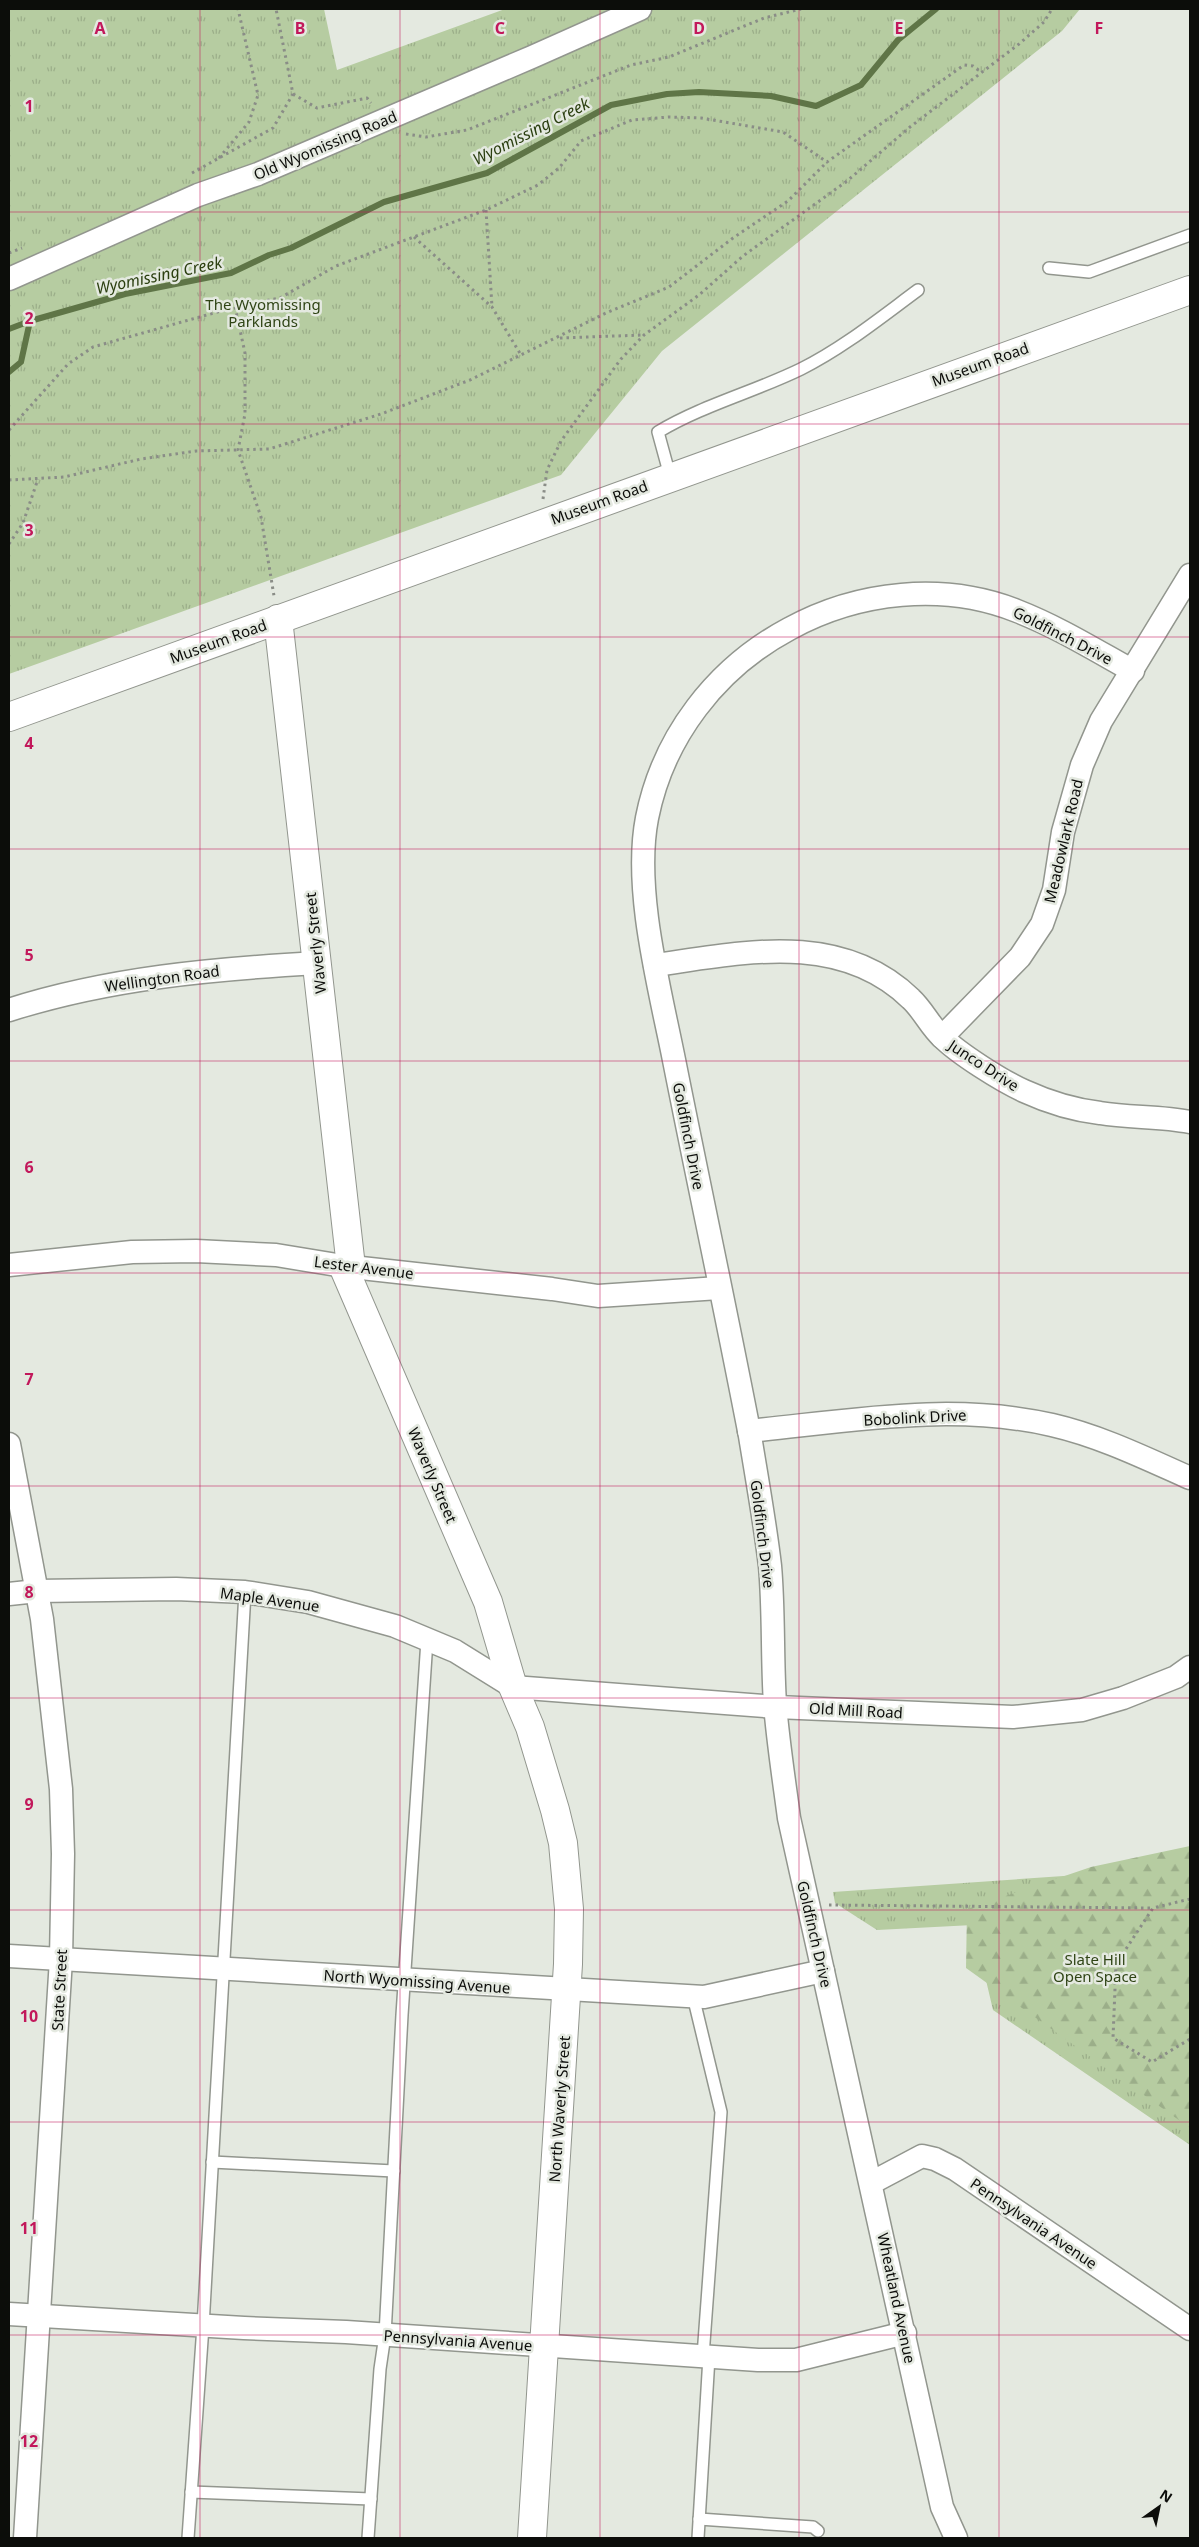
<svg xmlns="http://www.w3.org/2000/svg" width="1199" height="2547" font-family="'Noto Sans',sans-serif">
<style>
.grass{fill:url(#grass-tufts)}
.forest{fill:url(#forest-firs)}
.lines{fill:none;stroke-linecap:round;stroke-linejoin:round}
.stream{stroke:#5f7547;stroke-width:6}
.service-casing{stroke:#92968e;stroke-width:14}
.minor-casing{stroke:#92968e;stroke-width:25}
.tertiary-casing{stroke:#92968e;stroke-width:30}
.secondary-casing{stroke:#92968e;stroke-width:30}
.path{stroke:#8a8d87;stroke-width:3;stroke-dasharray:2.5 4;stroke-linecap:butt}
.service{stroke:#fff;stroke-width:11}
.minor{stroke:#fff;stroke-width:22}
.tertiary{stroke:#fff;stroke-width:28}
.secondary{stroke:#fff;stroke-width:28}
.grid{fill:none;stroke:#c2185b;stroke-width:1;stroke-opacity:0.55}
.labels{text-anchor:middle;dominant-baseline:central;stroke-width:5;stroke-linejoin:round;paint-order:stroke}
.street-label{font-size:15px;fill:#0c0d0a;stroke:#e4e9e0}
.park-label{font-size:15px;fill:#304516;stroke:#e4e9e0}
.water-label{font-size:16px;font-style:italic;fill:#2b3f10;stroke:#e4e9e0}
.grid-label{font-size:16px;text-anchor:middle;font-weight:bold;fill:#c2185b;stroke:#e4e9e0;stroke-width:5;stroke-linejoin:round;paint-order:stroke}
</style>
<defs>
<pattern id="grass-tufts" width="24" height="20" patternUnits="userSpaceOnUse" patternTransform="scale(1.25)"><rect width="24" height="20" fill="#b6cca1"/><path d="M3 7l-1-3M5 7V3M7 7l1-3M15 17l-1-3M17 17v-4M19 17l1-3" fill="none" stroke="#9bae89"/></pattern>
<pattern id="forest-firs" width="22" height="20" patternUnits="userSpaceOnUse" patternTransform="scale(1.25)"><rect width="22" height="20" fill="#b6cca1"/><path d="M5 1l3.5 6h-7zM16 11l3.5 6h-7z" fill="#9bae89"/></pattern>
</defs>
<rect width="100%" height="100%" fill="#e4e9e0"/>
<g class="grass">
<polygon points="9,9 324,9 337,70 505,9 1080,9 1062,31 662,351 561,475 9,674"/>
<polygon points="1180,1868 1190,1897 1190,2145 993,2010 973,1925 877,1930 835,1903 833,1892"/>
</g>
<polygon class="forest" points="1190,1846 1190,2128 966,1968 967,1909 1091,1867"/>
<g class="lines">
<g class="stream">
<polyline points="9,329 30,321"/>
<polyline points="9,372 21,362 30,321 125,294 231,273 269,255 291,248 384,202 487,173 611,105 667,94 699,92 771,96 816,106 861,85 898,40 936,9"/>
</g>
<g class="service-casing">
<g id="service">
<polyline points="1049,268 1089,272 1190,235"/>
<path d="M670,476L658,432C703,405 754,392 801,369C843,348 880,318 918,290"/>
<polyline points="693,1996 721,2112 703,2356"/>
<polyline points="212,2162 394,2171"/>
<polyline points="191,2492 371,2499"/>
<polyline points="699,2519 813,2527 818,2531"/>
<polyline points="188,2538 203,2326 245,1592"/>
<polyline points="368,2538 380,2369 385,2335 402,2015 427,1640"/>
<polyline points="698,2538 709,2357"/>
</g>
</g>
<g class="minor-casing">
<g id="minor">
<polyline points="9,279 198,195 258,174 532,57 640,9"/>
<path d="M655,965C742,953 840,930 911,999C923,1010 930,1026 942,1037C959,1054 1002,1081 1024,1091C1048,1102 1074,1110 1100,1113C1130,1118 1160,1116 1190,1122"/>
<path d="M9,1010C109,978 213,969 318,963"/>
<polyline points="942,1037 1020,957 1042,924 1054,890 1063,832 1082,765 1101,721 1190,575"/>
<polyline points="9,1265 132,1252 196,1251 276,1255 343,1266 552,1289 598,1296 719,1288"/>
<path d="M749,1431C849,1421 952,1402 1052,1425C1100,1436 1145,1458 1190,1478"/>
<polyline points="9,1444 42,1619 61,1789 63,1854 61,1959 25,2538"/>
<polyline points="9,1594 37,1591 176,1589 245,1592 308,1602 395,1626 455,1651 513,1687 776,1707 1013,1717 1082,1710 1123,1698 1176,1677 1190,1667"/>
<polyline points="9,1956 704,1997 823,1971"/>
<polyline points="871,2183 922,2156 935,2159 955,2169 1190,2329"/>
<polyline points="9,2314 244,2328 346,2332 758,2360 796,2360 905,2333"/>
<path d="M956,2538L942,2507L789,1818C784,1780 778,1742 775,1704C772,1658 774,1611 770,1566C765,1523 757,1479 750,1436C726,1311 699,1186 674,1060C660,989 633,890 647,818C663,737 716,668 789,629C858,591 944,582 1017,611C1058,627 1095,650 1133,671"/>
</g>
</g>
<g class="tertiary-casing">
<g id="tertiary">
<polyline points="278,619 351,1267"/>
<polyline points="343,1266 488,1602 513,1687 530,1727 555,1810 563,1843 569,1909 568,1964 532,2538"/>
</g>
</g>
<g class="secondary-casing">
<polyline id="secondary" points="9,717 1190,290"/>
</g>
<g class="path">
<polyline points="293,94 317,108 367,98 371,103"/>
<polyline points="406,134 426,137 467,130 631,65 669,57 764,18 801,9"/>
<polyline points="219,158 249,122 258,95 238,9"/>
<polyline points="192,173 273,128 293,94 276,9"/>
<polyline points="486,210 492,307"/>
<polyline points="414,237 492,307 521,355"/>
<polyline points="9,253 22,248"/>
<polyline points="235,307 245,353 245,414 238,450 261,517 274,596"/>
<polyline points="560,338 643,335"/>
<polyline points="9,430 68,364 93,347 235,307 280,298 336,266 486,210 538,185 559,168 581,141 632,120 669,117 701,118 783,132 827,162 964,65 973,66 981,72"/>
<polyline points="9,480 64,477 141,459 196,451 269,449 381,414 470,380 606,313 669,287 733,238 788,201 827,162"/>
<polyline points="543,499 547,470 561,441 621,359 644,335 699,295 743,256 847,181 910,127 1019,44 1044,22 1052,9"/>
<polyline points="9,544 23,523 38,479"/>
<polyline points="1190,1899 1153,1908 1116,1964 1113,2038 1152,2062 1190,2039"/>
<polyline points="829,1905 1153,1908"/>
</g>
<use href="#service" class="service"/>
<use href="#minor" class="minor"/>
<use href="#tertiary" class="tertiary"/>
<use href="#secondary" class="secondary"/>
</g>
<path class="grid" d="M200,9V2538M400,9V2538M600,9V2538M799,9V2538M999,9V2538M9,212H1190M9,424H1190M9,637H1190M9,849H1190M9,1061H1190M9,1273H1190M9,1486H1190M9,1698H1190M9,1910H1190M9,2122H1190M9,2335H1190"/>
<g class="labels">
<g class="street-label">
<text transform="translate(325 145) rotate(-23)">Old Wyomissing Road</text>
<text transform="translate(980 364) rotate(-20)">Museum Road</text>
<text transform="translate(599 502) rotate(-20)">Museum Road</text>
<text transform="translate(1063 635) rotate(27)">Goldfinch Drive</text>
<text transform="translate(218 641) rotate(-20)">Museum Road</text>
<text transform="translate(1063 841) rotate(-77)">Meadowlark Road</text>
<text transform="translate(315 943) rotate(-96)">Waverly Street</text>
<text transform="translate(162 978) rotate(-8)">Wellington Road</text>
<text transform="translate(984 1065) rotate(33)">Junco Drive</text>
<text transform="translate(689 1136) rotate(79)">Goldfinch Drive</text>
<text transform="translate(364 1267) rotate(7)">Lester Avenue</text>
<text transform="translate(915 1417) rotate(-3)">Bobolink Drive</text>
<text transform="translate(433 1475) rotate(67)">Waverly Street</text>
<text transform="translate(763 1534) rotate(83)">Goldfinch Drive</text>
<text transform="translate(270 1599) rotate(8)">Maple Avenue</text>
<text transform="translate(856 1710) rotate(3)">Old Mill Road</text>
<text transform="translate(815 1934) rotate(77)">Goldfinch Drive</text>
<text transform="translate(417 1981) rotate(4)">North Wyomissing Avenue</text>
<text transform="translate(59 1990) rotate(-87)">State Street</text>
<text transform="translate(559 2109) rotate(-86)">North Waverly Street</text>
<text transform="translate(1034 2223) rotate(34)">Pennsylvania Avenue</text>
<text transform="translate(897 2298) rotate(78)">Wheatland Avenue</text>
<text transform="translate(458 2340) rotate(4)">Pennsylvania Avenue</text>
</g>
<g class="park-label">
<text x="263" y="304">The Wyomissing<tspan x="263" dy="17">Parklands</tspan></text>
<text x="1095" y="1959">Slate Hill<tspan x="1095" dy="17">Open Space</tspan></text>
</g>
<g class="water-label">
<text transform="translate(531 131) rotate(-27)">Wyomissing Creek</text>
<text transform="translate(159 275) rotate(-12)">Wyomissing Creek</text>
</g>
</g>
<g class="grid-label">
<text x="100" y="34">A</text>
<text x="300" y="34">B</text>
<text x="500" y="34">C</text>
<text x="699" y="34">D</text>
<text x="899" y="34">E</text>
<text x="1099" y="34">F</text>
<text x="29" y="112">1</text>
<text x="29" y="324">2</text>
<text x="29" y="536">3</text>
<text x="29" y="749">4</text>
<text x="29" y="961">5</text>
<text x="29" y="1173">6</text>
<text x="29" y="1385">7</text>
<text x="29" y="1598">8</text>
<text x="29" y="1810">9</text>
<text x="29" y="2022">10</text>
<text x="29" y="2234">11</text>
<text x="29" y="2447">12</text>
</g>
<rect width="1199" height="2547" fill="none" stroke="#0c0d0a" stroke-width="20"/>
<g transform="translate(1159 2507) rotate(33)" stroke="#e4e9e0" stroke-width="4" paint-order="stroke">
<path d="M0-4L9 19L0 12L-9 19Z" fill="#0c0d0a"/>
<text y="-8" font-size="14" font-weight="bold" text-anchor="middle" fill="#0c0d0a">N</text>
</g>
</svg>
